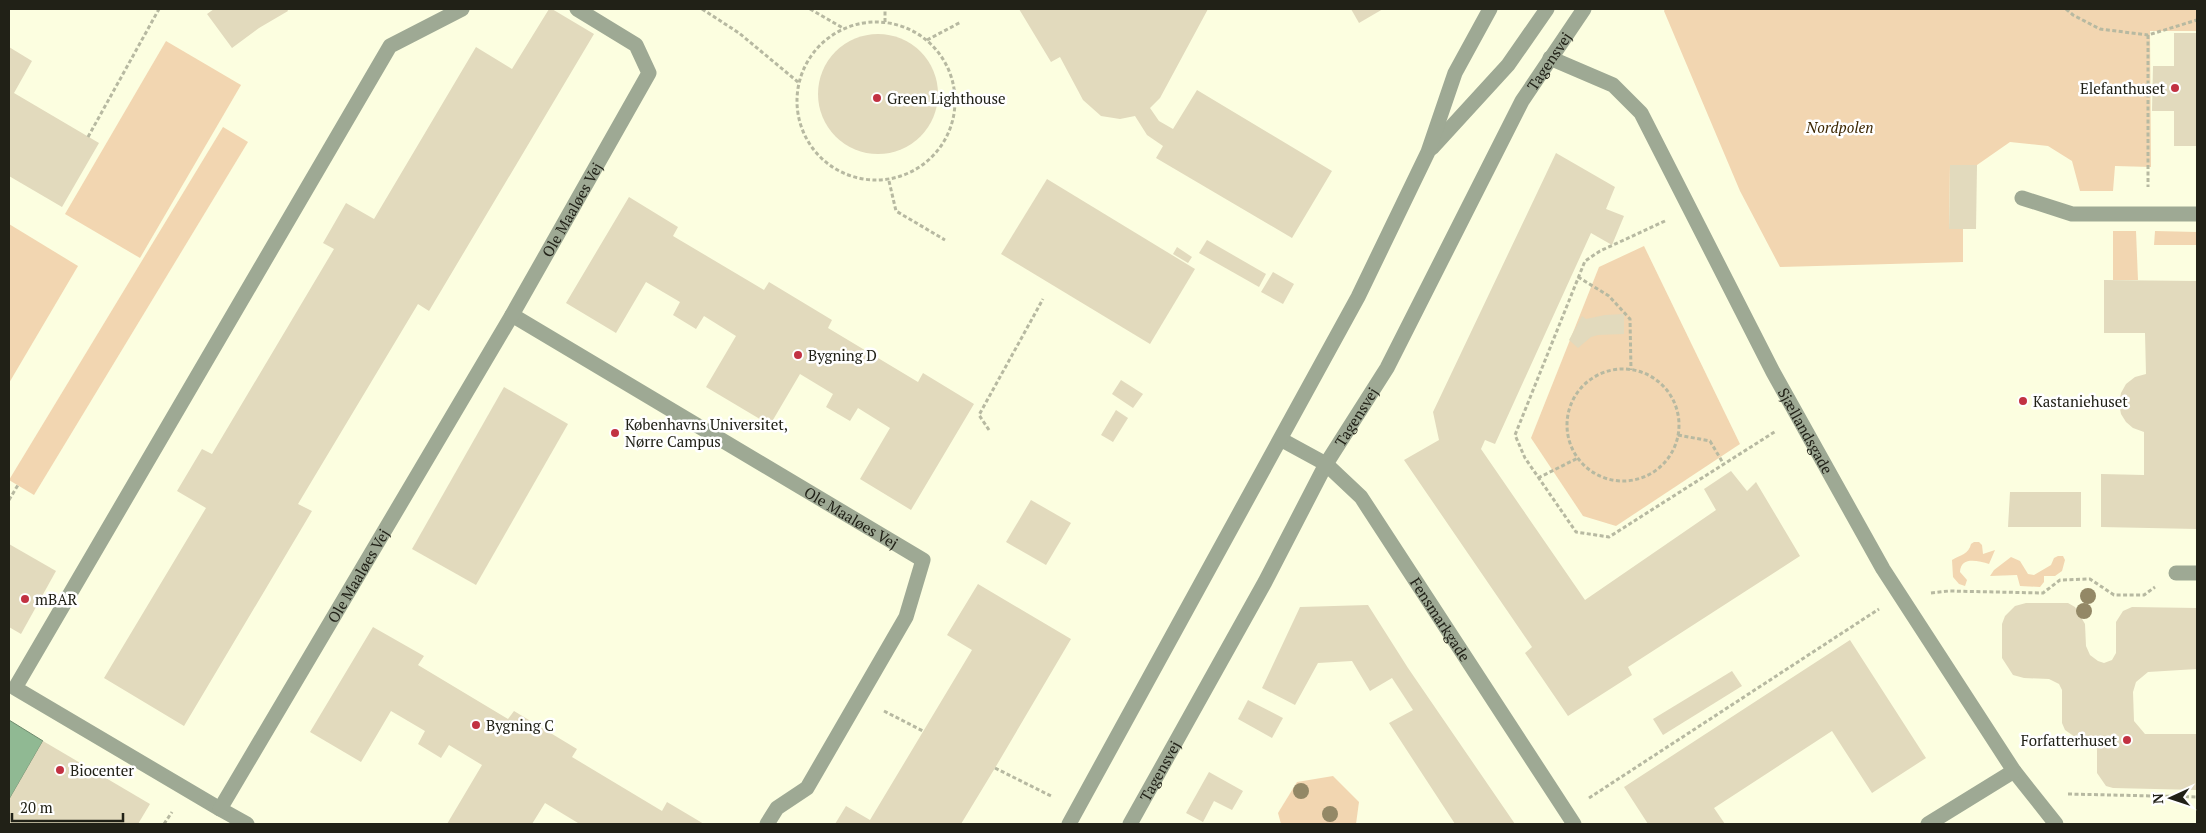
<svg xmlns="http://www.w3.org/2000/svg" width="2206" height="833" font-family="'PT Serif',serif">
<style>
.green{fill:#f2d6b1}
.water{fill:#90b993;stroke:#6f8b6e}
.building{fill:#e2dabd}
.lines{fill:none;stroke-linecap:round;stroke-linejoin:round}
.path{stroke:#b7b9a1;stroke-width:3;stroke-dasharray:4 2.5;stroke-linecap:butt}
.minor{stroke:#9ea994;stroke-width:15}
.tree{fill:#938866}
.poi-dot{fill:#c23242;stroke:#fff;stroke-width:2}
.labels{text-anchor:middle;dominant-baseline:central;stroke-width:5;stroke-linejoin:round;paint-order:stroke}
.street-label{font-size:15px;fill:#212117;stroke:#fff}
.poi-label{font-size:15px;fill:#212117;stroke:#fff;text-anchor:start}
.park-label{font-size:15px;font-style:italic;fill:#3d2702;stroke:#fff}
</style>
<rect width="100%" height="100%" fill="#fcfee0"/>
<g class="green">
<polygon points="1665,9 2197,9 2197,31 2150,31 2151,167 2115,166 2113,191 2080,191 2072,161 2048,146 2010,142 1977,165 1950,165 1949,229 1963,229 1963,262 1780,267 1740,191 1664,11"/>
<polygon points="166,41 241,85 140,258 65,214"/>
<polygon points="223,127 248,142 34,495 9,480"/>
<polygon points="9,224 78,266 9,383"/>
<polygon points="2136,231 2138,280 2113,280 2113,231"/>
<polygon points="2155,231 2197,232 2197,245 2154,245"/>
<polygon points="1644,246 1740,444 1616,526 1583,516 1531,438 1599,267"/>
<path d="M1974,542H1979L1982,545L1983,554L1995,550L1989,564C1978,561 1961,556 1960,572L1967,580L1965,586L1959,584L1953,577L1952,560C1960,555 1969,554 1971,544Z"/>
<polygon points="2058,556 2063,556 2065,560 2062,571 2055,576 2044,576 2044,582 2040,587 2020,586 2017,575 1990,576 1994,570 2011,557 2020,561 2028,574 2034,575 2051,565 2054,558"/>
<polygon points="1333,776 1359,802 1356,824 1281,824 1278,813 1297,782"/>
</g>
<polygon class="water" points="9,720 43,741 9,800"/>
<g class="building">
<polygon points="214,9 287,9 288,11 259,28 232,48 207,14"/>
<polygon points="549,9 552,9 594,34 429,311 418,304 298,504 312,511 184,726 104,678 206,508 177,491 202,449 212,454 334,249 323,243 346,203 374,219 476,47 512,69"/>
<polygon points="1019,9 1208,9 1160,98 1150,108 1159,121 1173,129 1197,90 1332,171 1292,238 1156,158 1163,146 1147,135 1135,116 1120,119 1101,116 1083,100 1060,57 1051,62"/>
<polygon points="1351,9 1383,9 1359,23"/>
<polygon points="2174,33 2197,33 2197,146 2174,146 2174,111 2152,111 2153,66 2174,66"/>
<circle cx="878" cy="94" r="60"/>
<polygon points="9,47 32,61 14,93 99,143 62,207 9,176"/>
<polygon points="1556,153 1615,187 1606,209 1624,216 1612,245 1591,233 1495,444 1485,440 1481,449 1585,600 1716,510 1704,489 1731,471 1747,491 1756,482 1800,556 1628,667 1632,675 1568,716 1525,653 1532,647 1404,460 1439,440 1433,412"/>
<polygon points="1950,165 1977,165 1976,229 1949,229"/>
<polygon points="1047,179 1195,269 1150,344 1001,254"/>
<polygon points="629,197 678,227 673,236 764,290 769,282 832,320 828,328 918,382 923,373 974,404 911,510 860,479 890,428 858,408 850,421 826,407 833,394 800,374 770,425 706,387 736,336 704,316 696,329 673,315 680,302 646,282 616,333 566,303"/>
<polygon points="1207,240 1266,274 1259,287 1199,253"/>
<polygon points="1177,247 1192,257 1188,263 1173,254"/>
<polygon points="1273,272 1294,284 1283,304 1261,292"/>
<polygon points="2104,280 2197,281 2197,529 2101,527 2101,474 2144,475 2144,432 2133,428 2126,422 2121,414 2119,404 2121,393 2126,384 2135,377 2146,374 2145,333 2104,333"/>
<polygon points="1624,314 1624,334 1598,335 1591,337 1578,348 1569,340 1582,316 1586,319 1605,315"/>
<polygon points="1121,380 1143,394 1133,408 1112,394"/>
<polygon points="504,387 568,424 476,585 412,549"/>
<polygon points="1116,410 1128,418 1113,442 1101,435"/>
<polygon points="2010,492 2081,492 2081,527 2008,527"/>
<polygon points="1031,500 1071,523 1046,565 1006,542"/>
<polygon points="9,544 56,571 21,634 9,627"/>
<polygon points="978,584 1071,639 995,768 961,824 835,824 846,806 870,820 972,650 947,635"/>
<polygon points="2026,603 2068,603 2075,607 2085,624 2086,646 2090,655 2098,661 2104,663 2112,660 2116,653 2116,622 2123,611 2132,607 2197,608 2197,669 2148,672 2136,682 2133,692 2134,721 2145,734 2197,734 2197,790 2113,788 2106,786 2097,773 2097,743 2094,739 2075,737 2065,730 2062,723 2062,690 2059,684 2049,679 2024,678 2013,675 2002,658 2002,624 2005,616 2015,606"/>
<polygon points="1368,605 1408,668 1515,824 1455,824 1389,723 1413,710 1392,678 1370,691 1352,661 1318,663 1295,705 1262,688 1300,607"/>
<polygon points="373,627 424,656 418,665 508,719 514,711 577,749 572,757 662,811 667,802 704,824 577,824 578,823 545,803 532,824 447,824 482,765 449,745 441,758 418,744 425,731 391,711 361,762 310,732"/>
<polygon points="1850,640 1926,758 1872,793 1832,731 1714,808 1725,824 1648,824 1624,787"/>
<polygon points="1732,671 1742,686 1663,735 1653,719"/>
<polygon points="1248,700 1283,718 1272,738 1238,719"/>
<polygon points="43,741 150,804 138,824 9,824 9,800"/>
<polygon points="1209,772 1243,791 1232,810 1214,801 1203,822 1186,813"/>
</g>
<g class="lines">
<g class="path">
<polyline points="702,9 739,33 798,82"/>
<polyline points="810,9 843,28"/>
<polyline points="2066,9 2073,15 2100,29 2148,35 2197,20"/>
<circle cx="876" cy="101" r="79"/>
<polyline points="885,22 885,9"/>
<polyline points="2148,35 2148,187"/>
<polyline points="927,40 961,22"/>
<polyline points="88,137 159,9"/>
<polyline points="889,181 896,211 945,240"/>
<polyline points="1665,221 1600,251 1585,261 1515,435 1525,458 1576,532 1609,537 1776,431"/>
<polyline points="1578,277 1609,296 1630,319 1631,370"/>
<circle cx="1623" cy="425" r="56"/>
<polyline points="989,430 979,415 1043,299"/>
<polyline points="1678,435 1710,441 1723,463"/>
<polyline points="1538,478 1578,458"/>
<polyline points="9,500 18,485"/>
<polyline points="1931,593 1949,591 2043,593 2060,580 2090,579 2114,595 2144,595 2155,587"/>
<polyline points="884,711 923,731"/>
<polyline points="995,768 1053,797"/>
<polyline points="2068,794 2197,797"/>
<polyline points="1589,798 1879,609"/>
<polyline points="164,824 172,812"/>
</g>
<g class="minor">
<path id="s1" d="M1550,58L1613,85L1641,113L1773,372L1883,569L2014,771L2056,824"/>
<polyline points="1432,148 1508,65 1547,9"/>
<polyline points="2022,198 2072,214 2197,214"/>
<path id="s2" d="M512,315L923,560L906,617L807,788L777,808L767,824"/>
<path id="s3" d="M1282,440L1326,464L1361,497L1574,824"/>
<polyline points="2176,573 2197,573"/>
<polyline points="220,809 15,688 390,46 462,9"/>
<path id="s4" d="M247,824L220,809L512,315L649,73L636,45L577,9"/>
<polyline points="1069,824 1358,297 1428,152 1455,73 1490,9"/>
<path id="s5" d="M1130,824L1265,582L1326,464L1387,368L1522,101L1584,9"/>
<polyline points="1928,824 2014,771"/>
</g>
</g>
<g class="tree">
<circle cx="2088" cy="596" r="8"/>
<circle cx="2084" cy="611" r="8"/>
<circle cx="1301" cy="791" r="8"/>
<circle cx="1330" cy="814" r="8"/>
</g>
<g class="poi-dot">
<circle cx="2175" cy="88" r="5"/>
<circle cx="877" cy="98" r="5"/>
<circle cx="798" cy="355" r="5"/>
<circle cx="2023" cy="401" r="5"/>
<circle cx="615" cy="433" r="5"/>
<circle cx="25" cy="599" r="5"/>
<circle cx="476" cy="725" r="5"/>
<circle cx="2127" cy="740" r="5"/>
<circle cx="60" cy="770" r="5"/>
</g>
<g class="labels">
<g class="street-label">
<text stroke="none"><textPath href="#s5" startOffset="871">Tagensvej</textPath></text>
<text stroke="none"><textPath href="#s4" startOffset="726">Ole Maaløes Vej</textPath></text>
<text stroke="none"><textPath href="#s5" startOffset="466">Tagensvej</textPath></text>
<text stroke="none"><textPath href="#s1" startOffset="466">Sjællandsgade</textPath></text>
<text stroke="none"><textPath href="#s2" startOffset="395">Ole Maaløes Vej</textPath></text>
<text stroke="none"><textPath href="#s4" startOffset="302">Ole Maaløes Vej</textPath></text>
<text stroke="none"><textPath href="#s3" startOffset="244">Fensmarkgade</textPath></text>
<text stroke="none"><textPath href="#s5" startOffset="61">Tagensvej</textPath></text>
</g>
<g class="poi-label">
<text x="2165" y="88" text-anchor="end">Elefanthuset</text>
<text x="887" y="98">Green Lighthouse</text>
<text x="808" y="355">Bygning D</text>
<text x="2033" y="401">Kastaniehuset</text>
<text x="625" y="424">Københavns Universitet,<tspan x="625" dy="17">Nørre Campus</tspan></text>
<text x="35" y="599">mBAR</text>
<text x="486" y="725">Bygning C</text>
<text x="2117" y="740" text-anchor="end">Forfatterhuset</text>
<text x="70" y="770">Biocenter</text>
</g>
<g class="park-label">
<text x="1840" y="127">Nordpolen</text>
</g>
</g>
<rect width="2206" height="833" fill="none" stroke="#212117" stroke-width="20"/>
<g transform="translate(2171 798) rotate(267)" stroke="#ffffff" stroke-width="4" paint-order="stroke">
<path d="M0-4L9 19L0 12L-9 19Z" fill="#212117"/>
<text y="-8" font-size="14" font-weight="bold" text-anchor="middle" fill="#212117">N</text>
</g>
<path d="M12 813v8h111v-8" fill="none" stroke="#212117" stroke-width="2.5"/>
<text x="20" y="813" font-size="15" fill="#212117" stroke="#ffffff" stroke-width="4" paint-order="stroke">20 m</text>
</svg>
